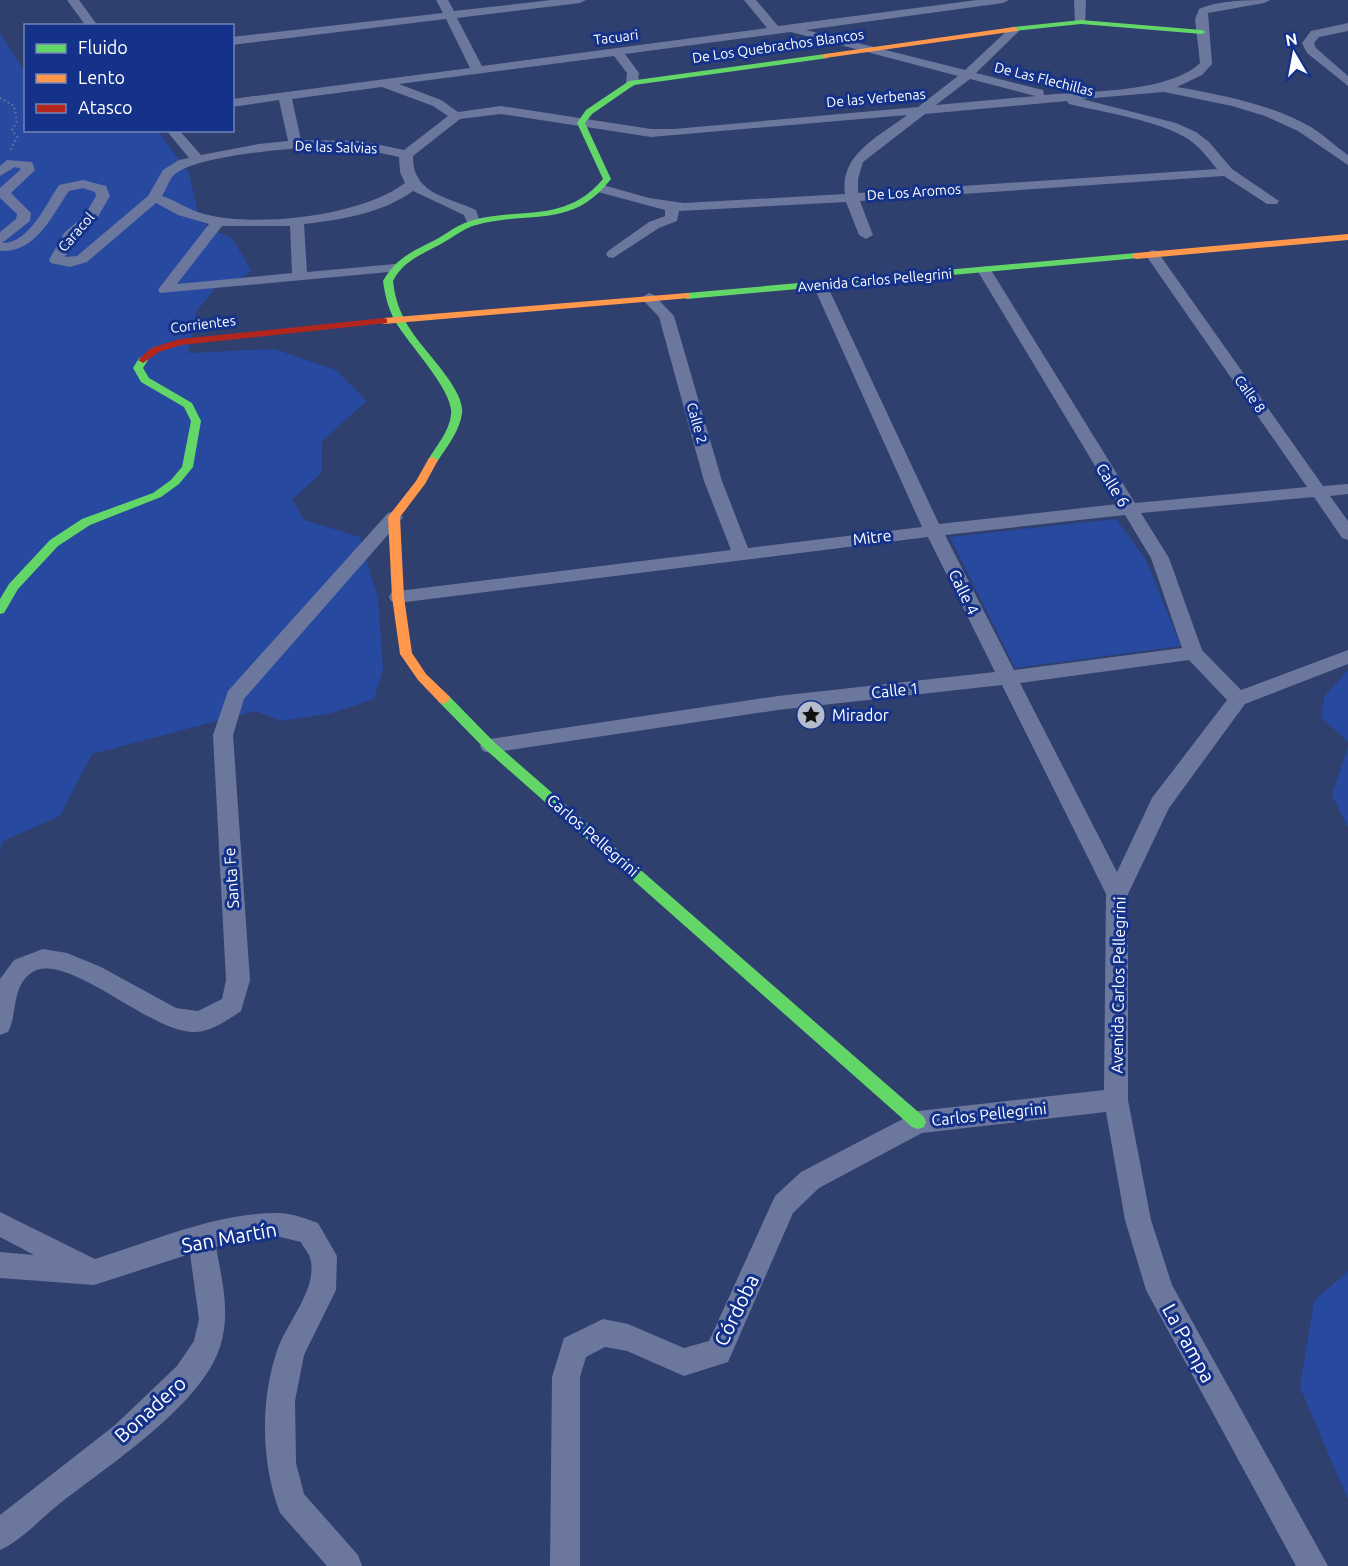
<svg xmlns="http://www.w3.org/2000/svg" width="1348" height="1566" font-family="Ubuntu,sans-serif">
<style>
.green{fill:#2749a0}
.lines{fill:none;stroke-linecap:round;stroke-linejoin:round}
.path{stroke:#6b779c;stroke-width:2;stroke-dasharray:1.5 3;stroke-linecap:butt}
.street{fill:#6b779c;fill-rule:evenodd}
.fast{fill:#63d668;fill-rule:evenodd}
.slow{fill:#ff974d;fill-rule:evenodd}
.jam{fill:#b3261e;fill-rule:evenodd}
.labels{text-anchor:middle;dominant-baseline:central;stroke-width:6;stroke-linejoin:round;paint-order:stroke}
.far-street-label{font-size:14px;fill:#fff;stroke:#143289}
.street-label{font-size:16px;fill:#fff;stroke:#143289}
.poi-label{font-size:16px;fill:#fff;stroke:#143289;text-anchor:start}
.near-street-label{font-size:20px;fill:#fff;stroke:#143289}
</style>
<rect width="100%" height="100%" fill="#2f3f6e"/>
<g class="green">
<polygon points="0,33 25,72 26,130 158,131 189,173 198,212 208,228 232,238 251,270 239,281 218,285 196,312 188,353 274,349 336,370 367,401 322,441 322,472 292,500 304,520 360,537 378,599 383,669 374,699 332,713 282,721 255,711 92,754 60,816 3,841 0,852"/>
<polygon points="1116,519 1146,560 1181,646 1015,668 950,537"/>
<polygon points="1348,670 1348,742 1321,717 1324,697"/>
<polygon points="1348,746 1348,828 1332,795"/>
<polygon points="1348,1271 1348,1500 1300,1387 1314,1301"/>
</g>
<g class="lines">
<polyline class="path" points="0,98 14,106 17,121 12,130 17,137 10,151"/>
<g class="street">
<polygon points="67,0 79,0 98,26 86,26"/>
<path d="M436,0H448L454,11L551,0H586L580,3L457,18L482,66L767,28L744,0H756L778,26L977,0H1009L1003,3L806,30L965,70L1011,27H1019V31L976,73L1043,90L1044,95C1086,91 1169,93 1200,63L1195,19L1199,9C1220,0 1246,0 1270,0L1264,3L1208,13L1212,64L1202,75L1177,87C1222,95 1270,104 1311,127C1324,135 1335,146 1348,155V165L1298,131L1265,116L1232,106L1164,92L1082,99L1176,123L1196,132L1209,142L1232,169L1279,201L1277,204H1267L1224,176L860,201L873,235L866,239L859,235L846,202L679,211L677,221L659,228L613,258L608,257L606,254L608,251L649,222L665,216V210L598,192V186L603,185L649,198L684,203L845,194C839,154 880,136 907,115L651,137L501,114L460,119L413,156C412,194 448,197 476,210L480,222L478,225H468L464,215L413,191C383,213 341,220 304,224L307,272L395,264L402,268L400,271L160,293L158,290L160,287L209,224L178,215L156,203L87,262L70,267L51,263L49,260L64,233L85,215L96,196L95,192L83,188L69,191C51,217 36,253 0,251V232L16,219L17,214L0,198V188L21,169L15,167L0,176V166L7,160L32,162L35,170L11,193L31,213L30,221L2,243C29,244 46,204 59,185L83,180L106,186L110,196L96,220L75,238L65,257L77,256L148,196L163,170L179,160L189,158L166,130H179L201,155L258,144L288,141L279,100L232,107V99L470,68L446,19L232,45V37L443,13ZM791,32L958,76L918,107L674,129H651L501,106L458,112L441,100L399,84L614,56L627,73L626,83L632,87L638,83L639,73L625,54ZM970,79L1035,96H1036L936,105ZM382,87L433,106L448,116L404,150L361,141L301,140L292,99ZM1067,101L1069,104C1102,112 1161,121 1188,139C1200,147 1208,158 1217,169L858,193V179L863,162L925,114ZM303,148L361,149L399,157L400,172L405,183C362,216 257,228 204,214C189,210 177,201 162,196C166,190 169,180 174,175C193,157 275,150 303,148ZM222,226H290L292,273L177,284Z"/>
<polygon points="1074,0 1086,0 1085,24 1075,22"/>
<polygon points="1348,23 1348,31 1319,37 1314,43 1316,48 1348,76 1348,86 1307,53 1302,43 1311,31"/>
<path d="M1152,250L1157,251L1323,486L1348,484V494L1330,496L1348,521V540L1342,538L1314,497L1141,513L1169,558L1202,650L1241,690L1348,650V664L1245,704L1169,808L1128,894V1100L1151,1220L1172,1285L1328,1566H1296L1146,1290L1125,1220L1106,1112L922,1133L819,1188L793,1213L728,1362L684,1376L627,1351L605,1347L586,1357L580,1377V1566H550L552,1377L564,1338L603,1319L628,1324L684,1348L709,1341L775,1196L801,1172L918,1111L1104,1090L1106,894L1002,685L778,710L490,753L483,751L480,746L483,741L490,739L778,696L995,672L928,537L398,603L391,601L389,597L391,593L398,591L731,550L704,481L659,317L641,298L649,293L654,295L674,316L722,481L748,548L922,527L813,285L820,281L827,285L939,524L1118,504L977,270L984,266L991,270L1135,503L1307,487L1145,254ZM1125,515L1151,558L1182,648L1014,670L945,535ZM1189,660L1227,700L1152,798L1117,872L1020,683Z"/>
<path d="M394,511L403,517L400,521L244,699L233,735L250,980L241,1011C228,1020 212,1031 196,1032C152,1035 65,948 31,973C11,988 18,1013 8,1032L0,1035V979L14,960L43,949L67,953L101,967L176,1008L198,1011L222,999L226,980L213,735L228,691L388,513Z"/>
<path d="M0,1212L95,1259C153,1241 216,1213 278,1213C291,1213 307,1219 318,1223L337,1256L336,1290L304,1355L295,1401L296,1463L304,1494L358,1555L362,1566H327L280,1513C261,1464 260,1400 277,1351C286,1323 319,1288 310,1258C309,1253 303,1247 301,1242L280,1237L216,1247C222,1281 231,1313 220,1347C201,1406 106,1467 58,1505C39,1520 21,1541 0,1550V1515L115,1425L177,1366L194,1341L199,1319L190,1254L94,1285L0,1278V1252L34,1255L0,1237Z"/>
</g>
<g class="fast">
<polygon points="1081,20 1202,30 1206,32 1202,34 1081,24 1014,31 1010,29 1014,27"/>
<path d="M825,54H828V58L634,85L592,114L585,123L611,179C572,230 529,210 476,225C461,229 449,241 435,247C418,256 402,263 393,281C395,300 401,316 412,332C425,352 465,390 462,413C460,431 446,448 437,462H429L428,460C436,446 449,432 451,415C455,392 408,344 395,321C388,308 385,295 383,281C394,261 409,253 429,243C443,237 454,226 470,221C520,206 564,225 603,179L577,123L586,110L629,81Z"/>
<polygon points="1136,253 1141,256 1139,258 687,299 682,296 687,293"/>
<polygon points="143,357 148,360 143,368 149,378 192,403 201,421 193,467 179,484 161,497 90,525 58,546 18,589 4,613 0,614 0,599 9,584 50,540 82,519 153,493 171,480 182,467 191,421 184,407 141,382 133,368 139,358"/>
<polygon points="444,694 449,696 495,743 924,1117 926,1122 924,1127 918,1129 912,1127 485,749 439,702 438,699"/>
</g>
<g class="slow">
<polygon points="1014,27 1018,29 1017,31 825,58 821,56 825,54"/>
<polygon points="1348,234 1348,240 1136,259 1131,256 1136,253"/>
<polygon points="687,293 690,294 690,298 384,324 379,321 384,318"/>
<polygon points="433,457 438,460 425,484 400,517 404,597 412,653 426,674 449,696 450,699 444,704 439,702 418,680 400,654 392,597 388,517 416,481 429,458"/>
</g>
<polygon class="jam" points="384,318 387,319 387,323 181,345 159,352 143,363 138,360 151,348 180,339"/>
</g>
<defs>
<g id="sight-disc" transform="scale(1.5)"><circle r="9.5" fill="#b6bccc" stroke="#143289"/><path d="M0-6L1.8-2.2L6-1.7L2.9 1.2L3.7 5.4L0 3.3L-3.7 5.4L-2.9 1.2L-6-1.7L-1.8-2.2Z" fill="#111"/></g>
</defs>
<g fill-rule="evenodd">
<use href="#sight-disc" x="811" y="715"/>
</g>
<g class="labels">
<g class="far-street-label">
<text transform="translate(616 37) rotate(-7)">Tacuari</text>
<text transform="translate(778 46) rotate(-8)">De Los Quebrachos Blancos</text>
<text transform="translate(1044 79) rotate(14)">De Las Flechillas</text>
<text transform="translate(876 98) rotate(-5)">De las Verbenas</text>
<text transform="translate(336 147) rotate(2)">De las Salvias</text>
<text transform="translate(914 192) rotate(-4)">De Los Aromos</text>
<text transform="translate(76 232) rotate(-49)">Caracol</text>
<text transform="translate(875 280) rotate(-5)">Avenida Carlos Pellegrini</text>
<text transform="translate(203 324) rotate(-7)">Corrientes</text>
<text transform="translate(1250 394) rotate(55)">Calle 8</text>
<text transform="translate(697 423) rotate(74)">Calle 2</text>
</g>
<g class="street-label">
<text transform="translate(1113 485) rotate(58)">Calle 6</text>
<text transform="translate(872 537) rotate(-7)">Mitre</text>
<text transform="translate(964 592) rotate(64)">Calle 4</text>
<text transform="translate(895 690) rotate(-6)">Calle 1</text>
<text transform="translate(593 835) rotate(41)">Carlos Pellegrini</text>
<text transform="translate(231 878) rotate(-94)">Santa Fe</text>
<text transform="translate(1118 985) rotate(-89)">Avenida Carlos Pellegrini</text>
<text transform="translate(989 1114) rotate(-6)">Carlos Pellegrini</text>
</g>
<g class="poi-label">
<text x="832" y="715">Mirador</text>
</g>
<g class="near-street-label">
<text transform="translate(229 1237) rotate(-10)">San Martín</text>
<text transform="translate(736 1310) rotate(-64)">Córdoba</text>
<text transform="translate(1189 1343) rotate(61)">La Pampa</text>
<text transform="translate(150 1409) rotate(-42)">Bonadero</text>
</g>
</g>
<rect x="24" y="24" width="210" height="108" fill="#143289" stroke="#7284b8" stroke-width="1.5"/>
<rect x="36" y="44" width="30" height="9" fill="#63d668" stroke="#7284b8" stroke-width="1.5"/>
<text x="78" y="54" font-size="18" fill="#ffffff">Fluido</text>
<rect x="36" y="74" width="30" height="9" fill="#ff974d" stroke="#7284b8" stroke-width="1.5"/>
<text x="78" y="84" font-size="18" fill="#ffffff">Lento</text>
<rect x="36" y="104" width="30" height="9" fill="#b3261e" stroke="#7284b8" stroke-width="1.5"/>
<text x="78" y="114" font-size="18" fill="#ffffff">Atasco</text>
<g transform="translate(1294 54) rotate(350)" stroke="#143289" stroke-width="4.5" paint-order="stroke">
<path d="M0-4.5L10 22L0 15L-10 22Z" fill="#ffffff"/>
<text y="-9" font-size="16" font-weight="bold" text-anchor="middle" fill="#ffffff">N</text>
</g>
</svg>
